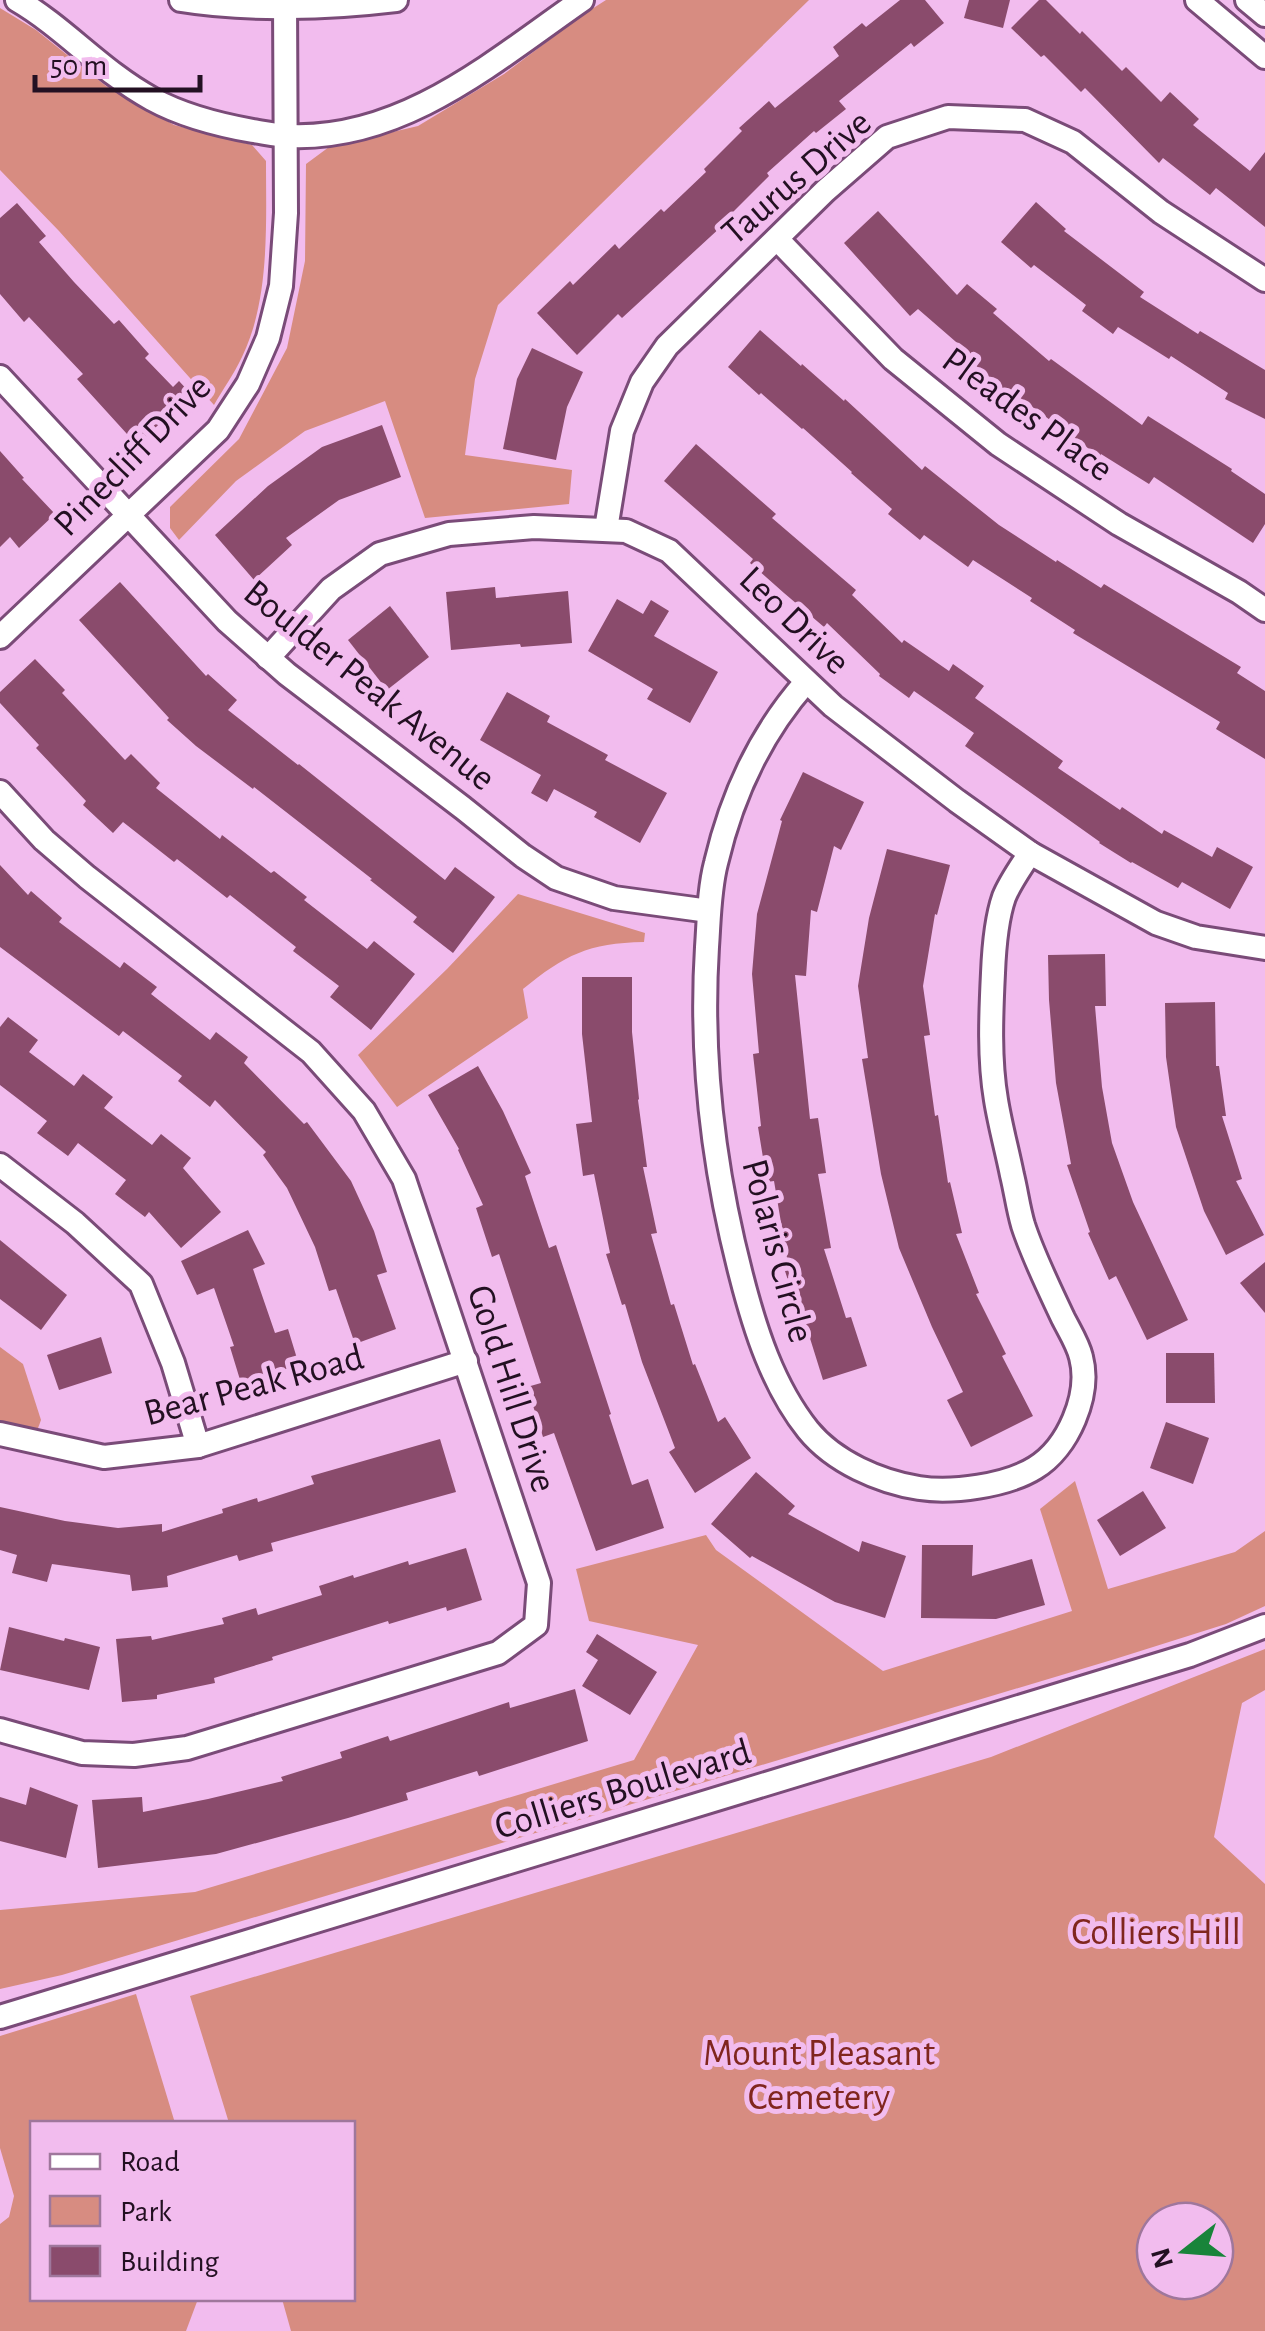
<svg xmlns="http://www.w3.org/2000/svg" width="1265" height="2331" font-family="'Alegreya Sans',sans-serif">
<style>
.green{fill:#d78c81;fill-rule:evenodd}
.building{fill:#8a4b6c}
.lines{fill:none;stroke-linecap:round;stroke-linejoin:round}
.minor-casing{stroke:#7a4b78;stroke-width:28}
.minor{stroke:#fff;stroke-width:22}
.labels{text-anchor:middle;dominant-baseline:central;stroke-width:10;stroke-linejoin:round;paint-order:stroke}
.street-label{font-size:38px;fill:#231022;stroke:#f2bcee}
.park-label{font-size:38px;fill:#80261e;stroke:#f2bcee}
</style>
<rect width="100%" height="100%" fill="#f2bcee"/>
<g class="green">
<polygon points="606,0 809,0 498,305 475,379 465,455 572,470 569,504 425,518 385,401 305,431 236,481 179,540 170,528 170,507 239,439 287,348 305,261 306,164 329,147 418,126 504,74 581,16"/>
<path d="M0,8L36,30L106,86L174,125L252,145L266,161C266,224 270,300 242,357C234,374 223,389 214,405L59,231L0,170Z"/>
<path d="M518,894L645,933L644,942C588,943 565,955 523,989L528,1018L397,1107L358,1055L447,969Z"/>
<polygon points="0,1347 23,1364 41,1420 37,1431 0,1421"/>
<polygon points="1075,1481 1108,1589 1235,1552 1265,1531 1265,1606 1226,1624 1115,1659 62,1975 0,1989 0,1910 195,1892 634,1760 698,1645 589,1621 576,1569 706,1535 716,1550 883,1671 1072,1611 1040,1509"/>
<path d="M1265,1649V1690L1242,1703L1214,1837L1265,1884V2331H291L282,2299L352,2298V2124L229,2123L190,1996L991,1757ZM1155,2221H1215V2281H1155Z"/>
<polygon points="136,1994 175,2123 32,2124 32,2298 198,2299 186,2331 0,2331 0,2224 9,2217 14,2196 0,2148 0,2036"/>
</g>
<g class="building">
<polygon points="900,0 925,0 944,23 914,47 911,43 839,101 846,109 816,133 814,131 767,173 769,176 733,212 735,214 622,318 618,314 577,355 537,313 570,281 573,285 615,244 619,249 661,209 664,212 706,172 704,169 742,131 739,128 769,101 775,108 839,56 833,47 862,23 866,27"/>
<polygon points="969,0 1010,0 1003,28 964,18"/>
<polygon points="1039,0 1046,0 1080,34 1082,31 1122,71 1126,67 1161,102 1170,92 1199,119 1193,125 1250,171 1265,152 1265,227 1216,188 1210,195 1163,158 1159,163 1085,88 1081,92 1044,55 1041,57 1011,28"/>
<polygon points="1036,202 1066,229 1064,231 1144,292 1140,297 1198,334 1200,331 1265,370 1265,419 1225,399 1228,393 1171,356 1169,359 1118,327 1113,334 1082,311 1086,305 1034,265 1031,268 1001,242"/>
<polygon points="17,203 46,236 39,242 74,282 114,324 119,320 149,354 145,358 173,387 179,381 191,394 137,445 77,379 83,374 29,317 24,322 0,294 0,218"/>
<polygon points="878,211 957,295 967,284 997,309 993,313 1049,361 1051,359 1142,425 1148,416 1232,469 1231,471 1265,494 1265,524 1253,543 1154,477 1149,484 1101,454 1100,457 1007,388 1004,390 975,365 978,361 918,309 910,316 844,243"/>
<polygon points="760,330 801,366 802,364 844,401 845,399 922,470 925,466 999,525 1056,562 1057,560 1101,588 1104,584 1241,667 1237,673 1265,691 1265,759 1216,729 1220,722 1073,633 1075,630 1030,601 1032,598 973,560 968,567 924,535 920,540 888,514 892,509 851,473 852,472 803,428 802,429 761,393 759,395 728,367"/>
<polygon points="532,348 583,372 567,407 556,460 503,449 517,379"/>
<polygon points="382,425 401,477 339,500 286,538 292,545 254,580 215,535 268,486 322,447"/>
<polygon points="696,444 776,514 772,518 856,590 852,595 902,643 904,640 949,671 953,664 984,686 975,698 1063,761 1058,768 1120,810 1122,807 1162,834 1164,830 1212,857 1217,847 1253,867 1230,909 1182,882 1178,888 1132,862 1131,863 1099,843 1100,842 965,746 974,733 914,691 909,698 879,676 880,674 827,623 824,627 784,593 750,563 753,559 664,481"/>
<polygon points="0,451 24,478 22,479 55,514 19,548 10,537 0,547"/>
<polygon points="120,582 206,676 208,674 237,700 228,710 298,765 299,764 445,880 455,867 495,897 453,953 413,922 417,917 370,880 372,879 254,787 253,789 196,746 167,720 169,718 79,620"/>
<polygon points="495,587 496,598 568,591 572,643 521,647 520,644 451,650 446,592"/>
<polygon points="617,599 643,614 651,600 669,611 654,636 718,672 690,723 647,699 653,689 588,651"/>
<polygon points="390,606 429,657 387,690 348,640"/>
<polygon points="35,659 65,690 62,693 125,760 131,754 160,783 156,788 220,839 222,835 271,873 274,871 307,897 304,900 367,949 374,941 415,974 371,1030 330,997 339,986 293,951 296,947 230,895 227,898 177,859 174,862 123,822 113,833 83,805 86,801 36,748 39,745 0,703 0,692"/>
<polygon points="507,692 550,716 547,722 608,755 605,760 667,793 640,843 594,817 597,812 554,789 547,802 531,793 541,775 480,740"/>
<polygon points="803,772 864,802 841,850 834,846 817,912 811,910 806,976 795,975 810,1119 818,1118 826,1173 818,1174 831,1248 824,1249 846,1318 851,1317 867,1366 823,1380 804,1319 801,1320 785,1271 789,1270 774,1181 767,1182 758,1127 761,1126 753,1054 759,1053 752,974 757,914 782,821 780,820"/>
<polygon points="887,849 950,865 937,915 935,914 923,986 930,1035 924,1036 935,1116 938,1115 948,1183 950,1182 962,1233 956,1234 979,1293 976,1294 1006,1354 1002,1356 1033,1416 971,1447 947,1400 963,1392 932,1327 899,1248 881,1174 862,1059 868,1058 858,986 869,918"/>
<polygon points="0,865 28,895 31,891 62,918 59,922 120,968 124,962 157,987 151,994 210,1040 216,1032 248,1057 244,1063 304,1124 307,1122 351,1181 374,1231 387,1272 377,1275 396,1329 355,1344 336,1289 329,1291 315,1247 287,1188 263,1155 266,1152 215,1100 210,1107 178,1081 182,1076 123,1031 119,1036 0,947"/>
<polygon points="1105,954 1106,1006 1095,1006 1102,1087 1112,1143 1133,1202 1188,1320 1147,1340 1116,1276 1109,1280 1088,1233 1090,1232 1067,1165 1071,1164 1056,1083 1049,1000 1048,955"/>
<polygon points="582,977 632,977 632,1032 639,1099 638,1100 647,1167 643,1167 657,1233 651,1234 671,1305 674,1304 693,1365 695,1364 718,1422 725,1417 751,1458 695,1493 669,1452 675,1448 642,1362 625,1304 622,1305 606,1254 610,1253 594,1174 583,1176 576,1124 592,1122 582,1034"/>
<polygon points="1215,1002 1216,1066 1219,1066 1226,1116 1222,1116 1242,1179 1236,1181 1264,1235 1226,1255 1204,1211 1176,1127 1166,1057 1165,1003"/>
<polygon points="8,1017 38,1040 29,1052 74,1086 83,1074 113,1097 104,1108 152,1145 161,1134 191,1158 183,1168 221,1212 181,1248 149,1212 145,1217 115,1194 126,1180 78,1143 68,1156 37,1133 47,1121 0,1085 0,1027"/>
<polygon points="478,1066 503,1111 531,1173 525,1176 549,1248 556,1245 611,1414 609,1415 632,1485 648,1479 664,1528 596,1551 554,1433 543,1437 527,1387 541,1383 499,1254 492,1257 476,1208 483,1205 458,1150 459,1149 428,1095"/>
<polygon points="248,1230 265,1264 253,1269 275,1333 288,1329 299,1365 241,1383 230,1347 234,1346 214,1288 197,1295 181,1261"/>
<polygon points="0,1240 67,1295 41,1330 0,1299"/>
<polygon points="1265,1262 1265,1313 1240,1283"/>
<polygon points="101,1337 112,1373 59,1390 47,1355"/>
<polygon points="1166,1353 1214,1353 1215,1403 1166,1403"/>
<polygon points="1166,1422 1209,1438 1193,1484 1150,1468"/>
<polygon points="440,1439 456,1492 271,1543 273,1551 239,1561 237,1555 167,1576 168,1587 132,1591 130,1575 52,1564 47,1582 12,1573 17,1555 0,1550 0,1507 65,1521 118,1528 162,1524 162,1532 223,1513 222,1509 257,1498 258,1502 314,1484 311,1476"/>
<polygon points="756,1472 795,1506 788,1514 859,1552 862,1541 906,1556 885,1618 835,1602 752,1556 750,1558 711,1524"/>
<polygon points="1143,1491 1166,1528 1120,1556 1097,1520"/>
<polygon points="922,1545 973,1545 972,1576 1032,1559 1045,1605 996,1619 921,1618"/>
<polygon points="466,1548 482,1600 447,1611 446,1607 389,1624 388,1621 272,1657 273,1660 214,1678 215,1683 157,1695 157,1699 122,1702 116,1639 151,1636 152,1640 224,1624 222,1618 256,1608 258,1615 322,1595 319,1586 353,1575 354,1578 408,1561 409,1565"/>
<polygon points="9,1627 64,1641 65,1638 100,1647 89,1690 0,1670"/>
<polygon points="597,1634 657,1672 630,1715 582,1686 598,1660 586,1652"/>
<polygon points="575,1689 588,1741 479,1776 477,1771 406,1793 408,1800 348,1818 216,1854 98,1868 92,1800 142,1797 143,1812 208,1799 283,1781 281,1777 342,1758 340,1752 388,1736 390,1741 509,1702 510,1708"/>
<polygon points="30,1787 78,1805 66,1858 0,1841 0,1797 26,1805"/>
</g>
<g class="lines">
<g class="minor-casing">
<g id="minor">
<path d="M17,0C65,28 102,72 152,99C183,116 219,125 253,131C266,133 278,136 291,136C404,140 494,61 582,0"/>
<path d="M181,0C248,11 329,8 396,0"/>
<polyline points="1197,0 1265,57"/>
<polyline points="1247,0 1265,15"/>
<polyline points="777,239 893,359 998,444 1119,524 1239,592 1265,610"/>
<polyline points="0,377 227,621 287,674 463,808 523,856 556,878 614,898 709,911"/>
<polyline points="606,529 622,431 642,382 667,346 825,191 887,137 948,117 1025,120 1073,142 1161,212 1265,280"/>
<polyline points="0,637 218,430 248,384 268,338 281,286 286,213 285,0"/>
<polyline points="268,658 331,589 380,554 449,534 534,527 626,531 669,551 833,706 957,801 1030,853 1156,923 1196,937 1265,948"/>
<path d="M806,682C760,734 732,795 716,863C709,890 709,919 707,947C700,1058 713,1167 741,1275C755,1330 773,1386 808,1430C834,1462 880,1482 919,1488C952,1493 1006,1486 1035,1468C1068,1448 1091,1395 1081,1357C1078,1344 1069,1330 1063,1318C1049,1288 1033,1256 1023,1225C1018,1208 1016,1191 1012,1175C1007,1150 1000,1125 996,1100C989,1059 991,1014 993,973C994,948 996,920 1004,897C1010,882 1021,867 1030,853"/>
<polyline points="0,792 44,840 87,877 311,1052 364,1111 404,1179 539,1583 536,1625 498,1653 187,1748 134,1755 82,1753 0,1730"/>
<polyline points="0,1165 75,1223 141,1284 173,1363 198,1446"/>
<polyline points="0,1434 104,1457 198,1446 466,1361"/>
<polyline points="0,2017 1190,1655 1265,1626"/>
</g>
</g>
<use href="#minor" class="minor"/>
</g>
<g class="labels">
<g class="street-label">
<text transform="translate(797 178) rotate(-41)">Taurus Drive</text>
<text transform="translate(1027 415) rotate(36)">Pleades Place</text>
<text transform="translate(133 456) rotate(-46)">Pinecliff Drive</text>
<text transform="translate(794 621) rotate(44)">Leo Drive</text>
<text transform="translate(369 686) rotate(39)">Boulder Peak Avenue</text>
<text transform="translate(777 1251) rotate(75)">Polaris Circle</text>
<text transform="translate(254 1386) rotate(-15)">Bear Peak Road</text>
<text transform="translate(511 1389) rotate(72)">Gold Hill Drive</text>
<text transform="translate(623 1790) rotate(-17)">Colliers Boulevard</text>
</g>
<g class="park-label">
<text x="1156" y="1933">Colliers Hill</text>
<text x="819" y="2054">Mount Pleasant<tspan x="819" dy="44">Cemetery</tspan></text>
</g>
</g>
<rect x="30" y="2121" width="325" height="180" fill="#f2bcee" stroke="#9f779c" stroke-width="2.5"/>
<rect x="50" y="2154" width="50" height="15" fill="#ffffff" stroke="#9f779c" stroke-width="2.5"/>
<text x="120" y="2171" font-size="30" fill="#231022">Road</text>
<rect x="50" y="2196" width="50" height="30" fill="#d78c81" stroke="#9f779c" stroke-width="2.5"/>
<text x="120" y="2221" font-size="30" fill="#231022">Park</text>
<rect x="50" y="2246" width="50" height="30" fill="#8a4b6c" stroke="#9f779c" stroke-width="2.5"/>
<text x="120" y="2271" font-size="30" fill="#231022">Building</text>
<g transform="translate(1185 2251) rotate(253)"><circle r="48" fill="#f2bcee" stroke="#9f779c" stroke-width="2.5"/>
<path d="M0-8L18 38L0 25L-18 38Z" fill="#18843a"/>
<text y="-15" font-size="28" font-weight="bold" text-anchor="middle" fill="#231022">N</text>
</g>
<path d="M35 75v15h165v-15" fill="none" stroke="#231022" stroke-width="5"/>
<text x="50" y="75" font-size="30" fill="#231022" stroke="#f2bcee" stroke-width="8" paint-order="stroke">50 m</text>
</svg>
